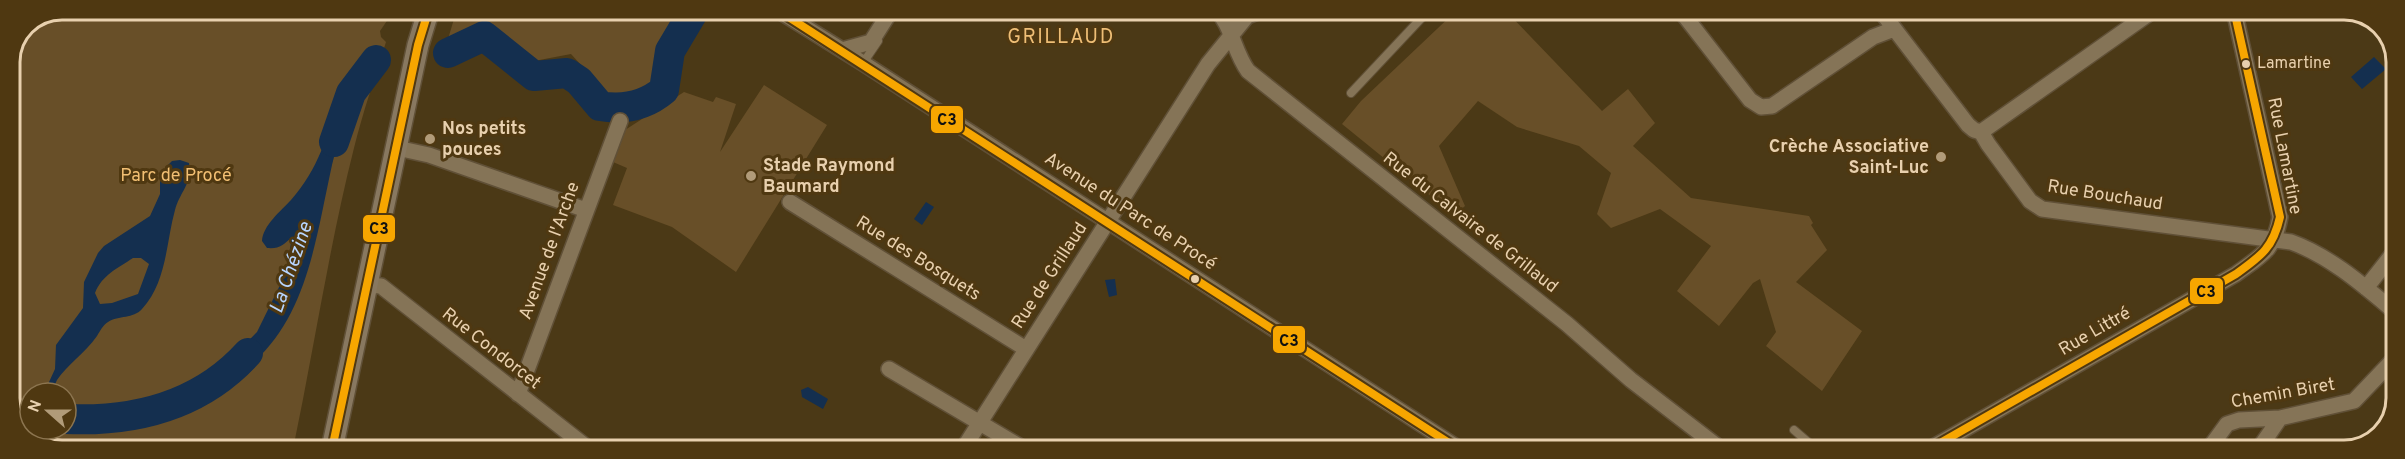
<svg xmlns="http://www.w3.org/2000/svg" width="2405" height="459" viewBox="0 0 2405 459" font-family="Overpass,sans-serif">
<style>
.green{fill:#684f28;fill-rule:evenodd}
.water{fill:#142f4f;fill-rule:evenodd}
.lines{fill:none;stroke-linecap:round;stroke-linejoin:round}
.river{stroke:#142f4f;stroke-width:30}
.lane-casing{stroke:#605037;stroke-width:10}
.street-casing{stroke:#605037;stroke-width:18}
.secondary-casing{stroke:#605037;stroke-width:24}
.lane{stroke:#857457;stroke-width:8}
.street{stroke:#857457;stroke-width:15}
.secondary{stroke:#887860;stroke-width:21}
.bus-1-casing{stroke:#4f3811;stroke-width:12}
.bus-1{stroke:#f7a600;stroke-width:8}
.bus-dot{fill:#e8d0ae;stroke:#4f3811;stroke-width:2}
.poi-dot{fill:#b19b79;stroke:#4f3811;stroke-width:2}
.labels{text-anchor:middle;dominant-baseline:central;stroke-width:6;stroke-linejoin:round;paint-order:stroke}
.bus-label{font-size:16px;fill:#e8d0ae;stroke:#4f3811;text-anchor:start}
.poi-label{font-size:18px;font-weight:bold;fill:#e8d0ae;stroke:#4f3811;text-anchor:start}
.street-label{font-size:18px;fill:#e8d0ae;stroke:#4f3811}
.park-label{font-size:18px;fill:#f2bf73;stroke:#4f3811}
.neighbourhood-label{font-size:20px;letter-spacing:1.5px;fill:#eebe76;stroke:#4f3811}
.water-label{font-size:20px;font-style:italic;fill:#b6d4fe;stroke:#4f3811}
.rim{fill:none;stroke:#e8d0ae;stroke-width:3}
.line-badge{stroke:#4f3811;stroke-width:2}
.pale-badge-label{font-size:16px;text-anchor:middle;font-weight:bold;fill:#111}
</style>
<rect width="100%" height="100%" fill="#4b3916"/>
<!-- green -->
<path class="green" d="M 62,9 L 395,9 L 380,31 L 381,37 L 386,42 C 375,77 363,112 354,148 C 329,247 314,349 293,449 L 52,449 L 22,432 L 9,404 L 9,61 L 25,24 ZM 30,393 L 66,393 L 66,429 L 30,429 Z
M 457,9 L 680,9 L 663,42 L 655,87 L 611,98 L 571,54 L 534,61 L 486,21 L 448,39 Z
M 1457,10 L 1505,10 L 1602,111 L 1628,89 L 1655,123 L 1633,146 L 1691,198 L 1809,216 L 1813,223 L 1811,225 L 1827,250 L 1796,282 L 1862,331 L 1822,391 L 1766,346 L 1776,332 L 1760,279 L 1753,283 L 1719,326 L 1677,291 L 1711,246 L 1660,209 L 1611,228 L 1597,214 L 1611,173 L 1579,146 L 1517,127 L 1478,101 L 1439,146 L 1465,206 L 1454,215 L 1342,124 L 1361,101 Z
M 764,85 L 827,125 L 736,272 L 672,227 L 613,205 L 627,168 L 613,162 L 625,130 L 684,92 L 713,102 L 716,97 L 736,104 L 720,152 Z"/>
<!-- water -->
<path class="water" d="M 2374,57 L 2386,69 L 2362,89 L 2351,77 Z
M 338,98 L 348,103 C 343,124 337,144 332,165 C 313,251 305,343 217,387 L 216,374 L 257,332 L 286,273 L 292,237 C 283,245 280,249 267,248 L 262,241 C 263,225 281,211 291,200 C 319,168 327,137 338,98 Z
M 180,160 L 189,163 C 192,185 180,191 175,210 C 166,242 167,282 142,309 C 133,319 119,315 108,322 C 103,325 100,331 97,336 C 85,353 67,365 57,380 C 55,384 53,389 52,393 L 44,393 L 55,369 L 56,345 L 83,308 L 84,282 L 98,253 L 104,246 L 150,216 L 160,194 L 160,181 L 166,167 L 172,161 ZM 133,258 L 141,258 L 149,264 L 138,294 L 112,303 L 100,304 L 95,293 C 102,275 118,268 133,258 Z
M 926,202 L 934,207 L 922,225 L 914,219 Z
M 1115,279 L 1117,295 L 1109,297 L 1105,280 Z
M 808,387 L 828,399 L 823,409 L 802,397 L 801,390 Z
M 34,429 L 52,429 L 47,442 L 38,436 Z"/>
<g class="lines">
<!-- river -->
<path class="river" d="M 448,53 L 484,36 L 534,76 L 567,73 L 579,81 L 600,106 C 623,110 645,106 664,90 L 670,51 L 695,9
M 334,142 L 351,93 L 376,60
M 66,419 C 135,422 200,406 248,353"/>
<defs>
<path id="lane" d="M 863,63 L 878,41
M 1351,93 L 1429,10
M 1794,430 L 1808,442"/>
<path id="street" d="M 776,9 L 863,63 L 1461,450
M 1216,9 C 1232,26 1234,52 1248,71 L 1567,324 L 1631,380 L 1722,450
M 1680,10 L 1750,100 L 1761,107 L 1772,106 L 1873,37 L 1894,29
M 1880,10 L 1968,125 L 1974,130 L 1981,132 L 1988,144 L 2030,201 L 2042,209 L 2291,242 C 2330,256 2364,286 2395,312
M 842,50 L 871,42 L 892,9
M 1981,132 L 2154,10
M 397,148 L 429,155 L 586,210
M 790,202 L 1026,349
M 367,285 L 381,286 L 589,449
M 2366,288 L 2395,251
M 889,369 L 1024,449
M 518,394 L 620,121
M 963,449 L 1208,64 L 1247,16 L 1266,9
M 1928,450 L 2236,274 C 2262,255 2274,251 2280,217 L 2234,10
M 2208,450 L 2227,424 L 2239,420 L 2280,418 L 2354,401 L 2395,358
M 2258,450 L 2280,418"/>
<path id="secondary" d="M 332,449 L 418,45 L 429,9"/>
</defs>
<!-- lane casing -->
<use href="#lane" class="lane-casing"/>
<!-- street casing -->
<use href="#street" class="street-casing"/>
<!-- secondary casing -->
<use href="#secondary" class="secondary-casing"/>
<!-- lane -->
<use href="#lane" class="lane"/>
<!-- street -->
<use href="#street" class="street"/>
<!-- secondary -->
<use href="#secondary" class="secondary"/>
<defs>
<path id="bus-1" d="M 776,9 L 1460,450
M 332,449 L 418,45 L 429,9
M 1928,450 L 2236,274 C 2261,256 2273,248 2280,217 L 2234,10"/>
</defs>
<!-- bus-1 casing -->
<use href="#bus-1" class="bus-1-casing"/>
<!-- bus-1 -->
<use href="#bus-1" class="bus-1"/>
</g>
<!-- markers -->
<g class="bus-dot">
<circle cx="2246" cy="64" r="5"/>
<circle cx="1195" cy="279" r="5"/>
</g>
<g class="poi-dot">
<circle cx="430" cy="139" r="6"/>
<circle cx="1941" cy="157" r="6"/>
<circle cx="751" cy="176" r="6"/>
</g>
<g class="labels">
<!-- bus labels -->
<g class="bus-label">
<text x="2257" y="64">Lamartine</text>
</g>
<!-- poi labels -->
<g class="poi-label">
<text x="442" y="129">Nos petits<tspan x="442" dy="21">pouces</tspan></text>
<text x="1929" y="147" text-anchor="end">Crèche Associative<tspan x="1929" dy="21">Saint-Luc</tspan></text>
<text x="763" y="166">Stade Raymond<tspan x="763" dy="21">Baumard</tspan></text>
</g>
<!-- street labels -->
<g class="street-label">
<text transform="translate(2284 156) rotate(79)">Rue Lamartine</text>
<text transform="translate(2105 196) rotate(9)">Rue Bouchaud</text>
<text transform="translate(1130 212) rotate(33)">Avenue du Parc de Procé</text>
<text transform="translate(1470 223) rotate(38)">Rue du Calvaire de Grillaud</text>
<text transform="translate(550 251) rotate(-70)">Avenue de l'Arche</text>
<text transform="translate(918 259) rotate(32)">Rue des Bosquets</text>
<text transform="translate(1050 276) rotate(-57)">Rue de Grillaud</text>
<text transform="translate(2095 332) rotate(-30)">Rue Littré</text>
<text transform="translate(491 349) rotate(38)">Rue Condorcet</text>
<text transform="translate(2283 394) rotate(-10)">Chemin Biret</text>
</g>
<!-- park labels -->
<g class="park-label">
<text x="176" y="176">Parc de Procé</text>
</g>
<!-- neighbourhood labels -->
<g class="neighbourhood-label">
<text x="1061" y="38">GRILLAUD</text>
</g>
<!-- water labels -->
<g class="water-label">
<text transform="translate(292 268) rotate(-71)">La Chézine</text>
</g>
</g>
<!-- crop -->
<path d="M0 0H2405V459H0ZM62 20H2344A42 42 0 0 1 2386 62V398A42 42 0 0 1 2344 440H62A42 42 0 0 1 20 398V62A42 42 0 0 1 62 20Z" fill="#4f3811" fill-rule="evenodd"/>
<path class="rim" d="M62 20H2344A42 42 0 0 1 2386 62V398A42 42 0 0 1 2344 440H62A42 42 0 0 1 20 398V62A42 42 0 0 1 62 20Z"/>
<g class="line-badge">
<rect x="930" y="105" width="34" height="29" rx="6" fill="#f7a600"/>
<rect x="362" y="214" width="34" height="29" rx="6" fill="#f7a600"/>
<rect x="2189" y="277" width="35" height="28" rx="6" fill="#f7a600"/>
<rect x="1272" y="325" width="34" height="29" rx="6" fill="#f7a600"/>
</g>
<g class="pale-badge-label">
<text x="947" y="125">C3</text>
<text x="379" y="234">C3</text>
<text x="2206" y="297">C3</text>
<text x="1289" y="346">C3</text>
</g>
<!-- north arrow -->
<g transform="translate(48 411) rotate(291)"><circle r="28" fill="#4f3811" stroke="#8c7550" stroke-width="1.5"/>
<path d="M0-4.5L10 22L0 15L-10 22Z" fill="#b19b79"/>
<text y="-9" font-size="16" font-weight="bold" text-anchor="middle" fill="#e8d0ae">N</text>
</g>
</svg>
